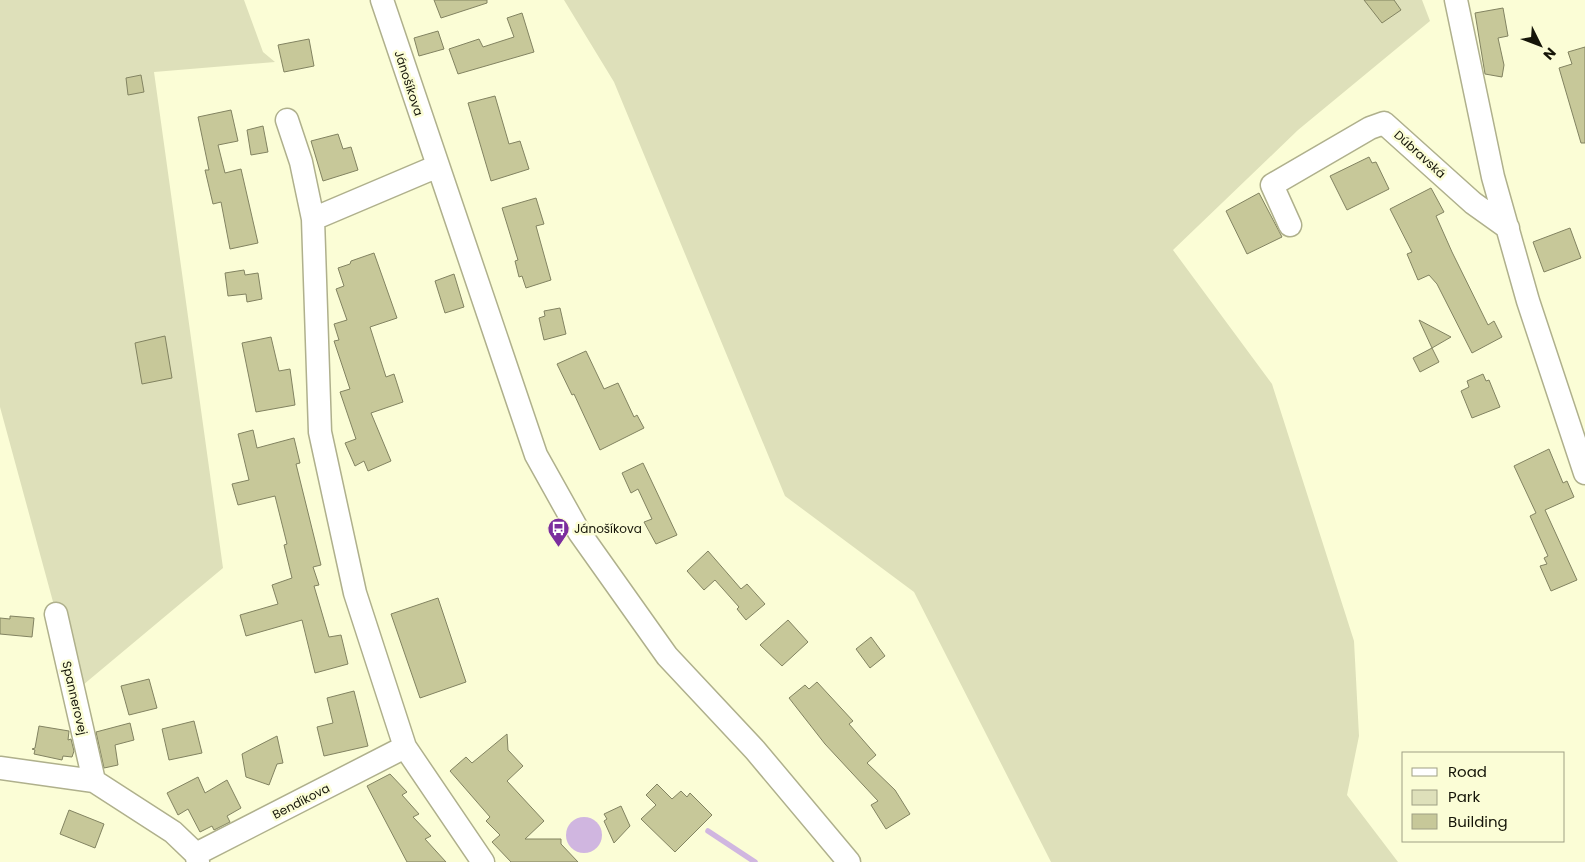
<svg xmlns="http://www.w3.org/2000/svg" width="1585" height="862" viewBox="0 0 1585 862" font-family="Poppins,sans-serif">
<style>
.green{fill:#dee0ba}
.water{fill:#d0b6e0}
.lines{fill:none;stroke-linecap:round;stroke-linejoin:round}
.stream{stroke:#d0b6e0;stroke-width:5.5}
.building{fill:#c7c899;stroke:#828361}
.street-casing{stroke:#afb08c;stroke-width:25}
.street{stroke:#fff;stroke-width:22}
.labels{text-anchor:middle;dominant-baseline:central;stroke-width:5;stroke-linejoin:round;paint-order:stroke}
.street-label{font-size:12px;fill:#151508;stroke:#fbfdd6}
.poi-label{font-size:12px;fill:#151508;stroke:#fbfdd6;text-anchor:start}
</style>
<rect width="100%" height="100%" fill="#fbfdd6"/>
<!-- green -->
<path class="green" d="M 0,0 L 244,0 L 263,52 L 275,62 L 154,72 L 223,568 L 77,690 L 0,407 Z
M 564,0 L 1422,0 L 1430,21 L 1298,130 L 1173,250 L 1272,384 L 1354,641 L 1359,736 L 1347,795 L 1398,862 L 1051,862 L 914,592 L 785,496 L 614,82 Z"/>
<!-- water -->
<path class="water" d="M566 835a18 18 0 1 1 36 0a18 18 0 1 1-36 0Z"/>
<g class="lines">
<!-- stream -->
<path class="stream" d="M 708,831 L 755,862"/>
</g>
<!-- building -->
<path class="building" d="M 434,0 L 487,0 L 487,3 L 441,18 Z
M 1364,0 L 1394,0 L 1401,10 L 1382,23 Z
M 1503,8 L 1508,36 L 1498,38 L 1504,65 L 1502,77 L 1485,74 L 1475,13 Z
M 522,13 L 534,52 L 458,74 L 449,49 L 479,39 L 483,47 L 514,37 L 507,18 Z
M 438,31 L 444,49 L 419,56 L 414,38 Z
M 309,39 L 314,66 L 284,72 L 278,45 Z
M 1585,47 L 1585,143 L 1581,143 L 1559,68 L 1572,64 L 1568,52 Z
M 141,75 L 144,92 L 128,95 L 126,78 Z
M 495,96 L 509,144 L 520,141 L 529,169 L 491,181 L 468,103 Z
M 231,110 L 238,141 L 218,145 L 225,173 L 241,169 L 258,243 L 230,249 L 221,202 L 213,204 L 205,170 L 209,170 L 198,117 Z
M 263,126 L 268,152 L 251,155 L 247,130 Z
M 338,134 L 343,149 L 351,147 L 358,170 L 323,181 L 311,141 Z
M 1369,157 L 1372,163 L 1376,162 L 1389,189 L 1347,210 L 1330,176 Z
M 1431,188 L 1444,212 L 1436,216 L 1452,252 L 1488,325 L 1494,321 L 1502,337 L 1472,353 L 1437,284 L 1429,275 L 1418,280 L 1407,254 L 1412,252 L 1390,209 Z
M 1259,193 L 1282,237 L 1247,254 L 1226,211 Z
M 536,198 L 544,224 L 536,226 L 551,280 L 526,288 L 522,276 L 519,277 L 515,261 L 518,260 L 502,208 Z
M 1570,228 L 1581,258 L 1544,272 L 1533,242 Z
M 374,253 L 397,318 L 370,327 L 386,377 L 394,374 L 403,402 L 371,413 L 391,461 L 368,471 L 364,461 L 355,466 L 345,443 L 356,439 L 340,392 L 350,389 L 334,341 L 339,340 L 334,324 L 347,320 L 336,289 L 344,286 L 338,268 L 350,264 L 351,261 Z
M 244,270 L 245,275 L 258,273 L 262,299 L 247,302 L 246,294 L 228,296 L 225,273 Z
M 454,274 L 464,307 L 445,313 L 435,281 Z
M 560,308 L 566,334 L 544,340 L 539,318 L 545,316 L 544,311 Z
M 1419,320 L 1451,337 L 1432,348 Z
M 165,336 L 172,378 L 142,384 L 135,343 Z
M 271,337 L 279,371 L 290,369 L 295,405 L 256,412 L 242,343 Z
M 1432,348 L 1439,362 L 1420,372 L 1413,358 Z
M 586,351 L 604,389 L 618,383 L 634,417 L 637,415 L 644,428 L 600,450 L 574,394 L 572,395 L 557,364 Z
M 1483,374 L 1486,381 L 1489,380 L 1500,407 L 1472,418 L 1461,391 L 1469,387 L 1467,381 Z
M 253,430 L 257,448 L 294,438 L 300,463 L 296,464 L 321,565 L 313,567 L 319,585 L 314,586 L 329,637 L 341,635 L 348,664 L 315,673 L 302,620 L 246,636 L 240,615 L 278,604 L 272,585 L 292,578 L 284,545 L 287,544 L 275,496 L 238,505 L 232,484 L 249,480 L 238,434 Z
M 1549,449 L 1563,483 L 1567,481 L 1574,497 L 1545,510 L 1577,580 L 1551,591 L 1540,566 L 1547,564 L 1544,558 L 1548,556 L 1530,516 L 1536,513 L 1514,466 Z
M 643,463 L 677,535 L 656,544 L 644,522 L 652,519 L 638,489 L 631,493 L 622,473 Z
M 708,551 L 741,589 L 747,584 L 765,604 L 746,620 L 737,609 L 739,607 L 715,580 L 704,590 L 687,571 Z
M 438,598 L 466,682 L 420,698 L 391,614 Z
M 10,616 L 34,618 L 32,637 L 0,634 L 0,618 L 10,619 Z
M 788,620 L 808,642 L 782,666 L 760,645 Z
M 871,637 L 885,656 L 870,668 L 856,649 Z
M 149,679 L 157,708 L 129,715 L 121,686 Z
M 817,682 L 853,721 L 849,724 L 876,755 L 867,763 L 895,790 L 910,814 L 886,829 L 871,805 L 878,801 L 825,744 L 789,698 L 805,685 L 809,689 Z
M 354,691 L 368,746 L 324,756 L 317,727 L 333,723 L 327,698 Z
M 194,721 L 202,753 L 169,760 L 162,729 Z
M 130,723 L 134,740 L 115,745 L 118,765 L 104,768 L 96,732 Z
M 39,726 L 69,731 L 68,740 L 71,739 L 74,751 L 72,757 L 63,756 L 62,760 L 34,754 L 35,750 L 32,749 L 35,748 Z
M 507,734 L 508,750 L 523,766 L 507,781 L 544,821 L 525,839 L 561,839 L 561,844 L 578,862 L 511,862 L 492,842 L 500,835 L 486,821 L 490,817 L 450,771 L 466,757 L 472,763 Z
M 277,736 L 283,763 L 277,764 L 269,785 L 246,777 L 242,754 Z
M 390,774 L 407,792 L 402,795 L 419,814 L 413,817 L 431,836 L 425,839 L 446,862 L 407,862 L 367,786 Z
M 198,777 L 205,793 L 227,780 L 241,808 L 227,816 L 230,822 L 214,830 L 212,826 L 200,832 L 188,809 L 178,815 L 167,793 Z
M 657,784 L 672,799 L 681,791 L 687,797 L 690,793 L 712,815 L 675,852 L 641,819 L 656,805 L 646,795 Z
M 621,806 L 630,826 L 614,843 L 604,821 L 607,819 L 604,814 Z
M 69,810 L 104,824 L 95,848 L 60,834 Z"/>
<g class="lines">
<defs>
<path id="street" d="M 382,0 L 536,455 L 579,532 L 667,656 L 755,750 L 849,862
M 1456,0 L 1493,177 L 1528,301 L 1585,473
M 287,120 L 301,162 L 313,219
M 438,166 L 313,219 L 320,432 L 355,593 L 405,747 L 483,862
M 1290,225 L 1272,185 L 1370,128 L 1384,123 L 1473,203 L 1508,228
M 56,614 L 94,781
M 0,768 L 94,781 L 173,832 L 196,854 L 198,862
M 196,854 L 405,747"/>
</defs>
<!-- street casing -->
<use href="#street" class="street-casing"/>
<!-- street -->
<use href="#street" class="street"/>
</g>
<!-- icons -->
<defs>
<symbol id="bus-pin" viewBox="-11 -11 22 30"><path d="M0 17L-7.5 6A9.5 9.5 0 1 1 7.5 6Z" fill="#7b2d9e" stroke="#fbfdd6"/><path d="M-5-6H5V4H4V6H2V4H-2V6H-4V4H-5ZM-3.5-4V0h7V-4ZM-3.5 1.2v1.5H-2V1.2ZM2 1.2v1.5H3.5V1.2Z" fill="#fff"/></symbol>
</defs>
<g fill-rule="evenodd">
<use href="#bus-pin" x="546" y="516" width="25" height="34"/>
</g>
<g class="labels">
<!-- street labels -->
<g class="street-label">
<text transform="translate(409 83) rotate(72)">Jánošíkova</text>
<text transform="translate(1420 154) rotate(42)">Dúbravská</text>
<text transform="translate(75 698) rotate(77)">Spannerovej</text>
<text transform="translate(301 801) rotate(-27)">Bendíkova</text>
</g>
<!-- poi labels -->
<g class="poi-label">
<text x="574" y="528">Jánošíkova</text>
</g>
</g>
<!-- legend -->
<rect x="1402" y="752" width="162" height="90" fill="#fbfdd6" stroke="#9fa084"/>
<rect x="1412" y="768" width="25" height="8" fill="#ffffff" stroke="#9fa084"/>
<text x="1448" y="777" font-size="15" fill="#151508">Road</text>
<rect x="1412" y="790" width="25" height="15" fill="#dee0ba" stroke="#9fa084"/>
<text x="1448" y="802" font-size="15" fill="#151508">Park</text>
<rect x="1412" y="814" width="25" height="15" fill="#c7c899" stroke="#9fa084"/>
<text x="1448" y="827" font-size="15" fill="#151508">Building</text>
<!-- north arrow -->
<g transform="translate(1540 45) rotate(132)" stroke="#fbfdd6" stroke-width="4" paint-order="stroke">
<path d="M0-4L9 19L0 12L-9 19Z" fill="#151508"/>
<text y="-8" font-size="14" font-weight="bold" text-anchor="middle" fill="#151508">N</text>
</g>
</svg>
